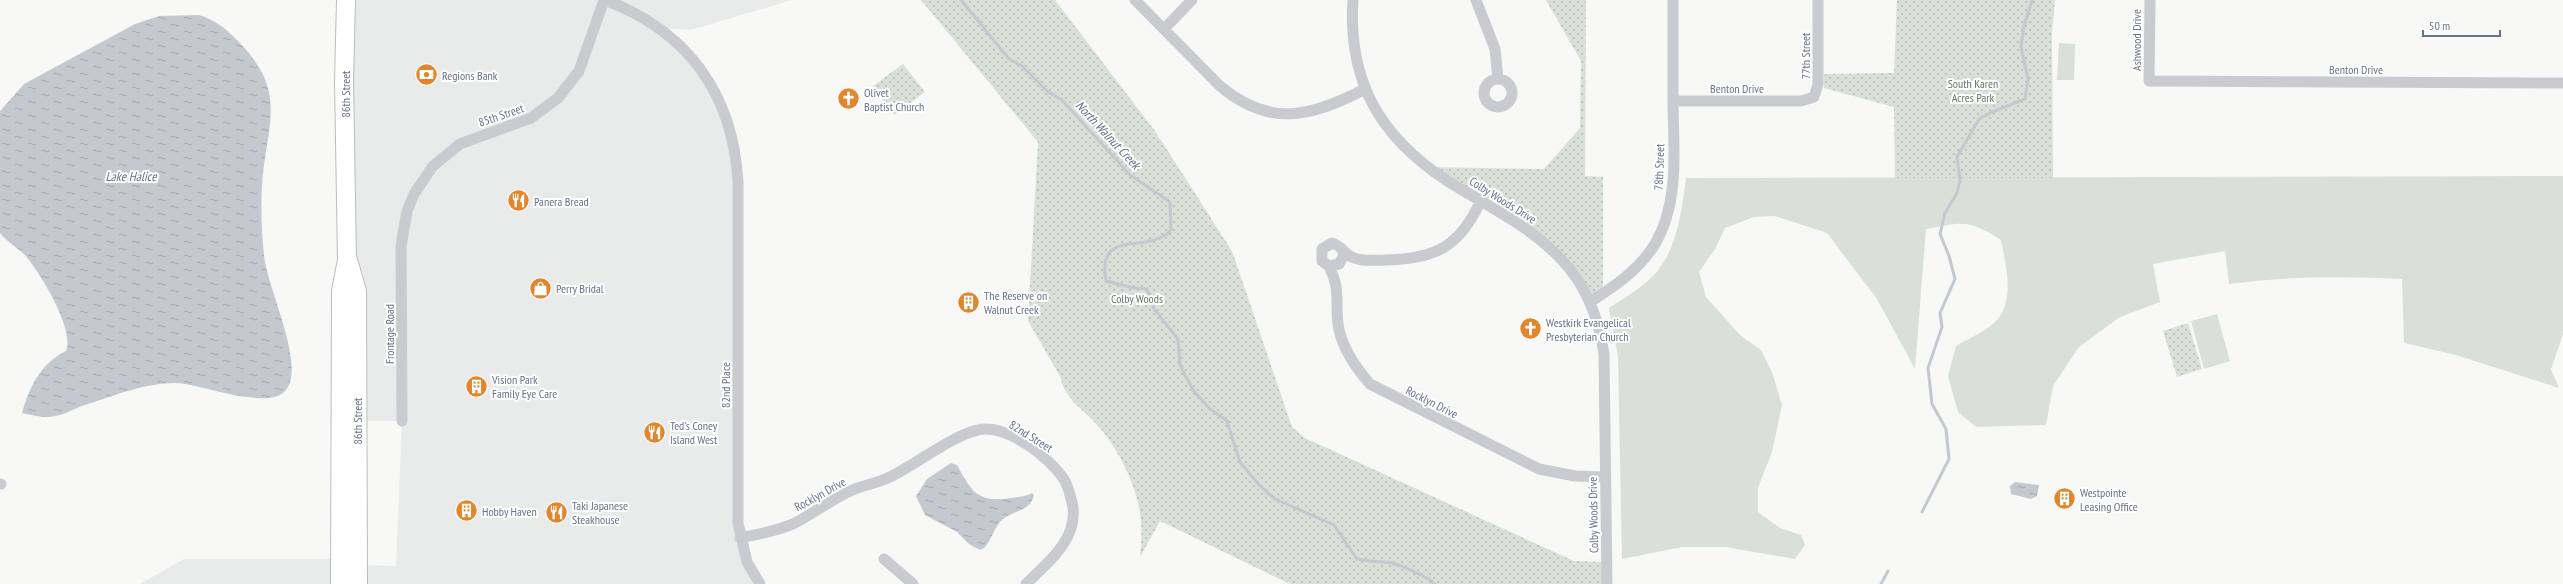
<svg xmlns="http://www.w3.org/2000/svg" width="2563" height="584" viewBox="0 0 2563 584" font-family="'PT Sans Narrow',sans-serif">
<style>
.built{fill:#e9eaea}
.green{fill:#d9e0d7}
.park{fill:url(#park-dots)}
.water{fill:url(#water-ripples)}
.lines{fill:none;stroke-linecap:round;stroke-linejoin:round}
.stream{stroke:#c4c9d0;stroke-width:3}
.primary-casing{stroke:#babcc2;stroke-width:20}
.minor{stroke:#cacbd0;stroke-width:11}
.primary{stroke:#fff;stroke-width:18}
.labels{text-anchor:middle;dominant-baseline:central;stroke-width:4;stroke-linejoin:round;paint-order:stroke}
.street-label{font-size:12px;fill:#687187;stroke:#fff}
.poi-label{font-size:12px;fill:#687187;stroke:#fff;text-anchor:start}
.park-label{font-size:12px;fill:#637964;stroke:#fff}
.water-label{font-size:13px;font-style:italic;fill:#647383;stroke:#fff}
</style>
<defs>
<pattern id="park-dots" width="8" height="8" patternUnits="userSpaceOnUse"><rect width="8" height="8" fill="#d9e0d7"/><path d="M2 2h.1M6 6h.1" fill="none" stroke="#b4bab4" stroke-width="1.8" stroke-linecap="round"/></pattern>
<pattern id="water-ripples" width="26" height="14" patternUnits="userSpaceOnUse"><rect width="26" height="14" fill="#c4c9d0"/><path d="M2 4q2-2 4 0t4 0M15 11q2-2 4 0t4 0" fill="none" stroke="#a3a8ae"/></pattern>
</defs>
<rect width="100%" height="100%" fill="#f8f9f6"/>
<!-- built -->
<path class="built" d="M 347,0 L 792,0 L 691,30 L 660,28 L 692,58 L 733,136 L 739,529 L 760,584 L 358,584 L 358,565 L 396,566 L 402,421 L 357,421 L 347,260 Z
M 184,559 L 332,559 L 332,584 L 140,584 Z"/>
<!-- green -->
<path class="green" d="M 2059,43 L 2075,44 L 2074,80 L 2057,80 Z
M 2563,176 L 2563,334 L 2551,369 L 2559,388 L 2456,355 L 2404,343 L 2402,279 C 2344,276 2287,276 2229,284 L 2225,251 L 2153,264 L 2160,302 L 2120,317 L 2079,347 L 2053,386 L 2046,425 L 1976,427 L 1958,412 L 1948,376 L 1956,346 C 1968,339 1984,332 1994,323 C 2016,303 2006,267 2001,240 C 1968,219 1963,222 1926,229 L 1915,369 L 1877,299 L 1827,233 L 1775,216 L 1754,217 L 1725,228 L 1715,249 L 1699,272 L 1706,297 L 1740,335 L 1761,350 L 1772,372 L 1782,405 L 1772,452 L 1758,488 L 1758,512 L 1780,528 L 1801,535 L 1805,545 L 1795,559 L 1726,547 L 1682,547 L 1622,559 L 1618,357 L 1609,308 C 1628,296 1652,282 1663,263 C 1679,238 1682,207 1686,178 Z
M 2217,314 L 2230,361 L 2204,369 L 2191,321 Z"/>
<!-- park -->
<path class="park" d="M 921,0 L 1055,0 L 1155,131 L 1232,251 L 1292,427 L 1305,438 L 1574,561 L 1606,562 L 1606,584 L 1290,584 L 1160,521 L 1140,557 C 1141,546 1142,535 1141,523 C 1140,492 1120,451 1099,427 C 1087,412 1063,398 1061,378 L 1028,321 L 1038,142 Z
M 1546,0 L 1586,0 L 1585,176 L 1603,177 L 1603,293 L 1590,302 L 1561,258 L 1428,167 L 1544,169 L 1580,128 L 1581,61 Z
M 1897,0 L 2055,0 L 2052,33 L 2053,178 L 1895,178 L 1894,107 L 1824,88 L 1824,74 L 1894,73 Z
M 903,64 L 925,92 L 894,115 L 873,86 Z
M 2188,323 L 2202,369 L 2177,377 L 2163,331 Z"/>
<!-- water -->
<path class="water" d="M 199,15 C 216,20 226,29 238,41 C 281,85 272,111 264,165 C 260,194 261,225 264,255 C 267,288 306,365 286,390 C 269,412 199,383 175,383 C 145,383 113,396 85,405 C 73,409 63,416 49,417 C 40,417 31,415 22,413 C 30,386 40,364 66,351 C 75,329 40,273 25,255 C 17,247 7,242 0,233 L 0,111 L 24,84 L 135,24 L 159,16 Z
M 951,463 L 957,465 C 972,492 977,503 1011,498 C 1017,497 1026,497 1032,493 L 1034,495 C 1031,511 1012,511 1003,519 C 993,528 992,540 984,548 L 980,550 L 969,544 L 957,532 L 925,515 L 916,496 L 927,479 Z
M 2015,482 L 2039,485 L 2037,496 L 2031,499 L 2011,494 L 2010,486 Z"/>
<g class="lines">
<!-- stream -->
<path class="stream" d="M 961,0 L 1009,59 L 1022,66 L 1048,92 L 1062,100 L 1130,175 L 1170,202 L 1171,230 C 1148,256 1096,226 1106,281 L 1134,288 L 1147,289 L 1154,309 L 1178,339 L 1180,365 L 1193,390 L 1209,408 L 1227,421 L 1240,462 L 1259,485 L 1275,499 L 1334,525 L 1357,559 C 1367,561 1375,562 1384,562 C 1397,562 1425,576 1435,584
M 1922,512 L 1949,459 L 1946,429 L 1932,404 L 1928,368 L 1942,327 L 1940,313 L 1955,279 L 1949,256 L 1940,234 L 1945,213 L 1957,193 L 1960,180 L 1957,157 L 1979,119 L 1992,112 L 2025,99 L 2028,79 L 2021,47 L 2024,26 L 2032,0
M 1881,584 L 1888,571"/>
<defs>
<path id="primary" d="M 348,260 L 357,291 L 358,584
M 340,584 L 341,291 L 347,260 L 344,80 L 346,0"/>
</defs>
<!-- primary casing -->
<use href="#primary" class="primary-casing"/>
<!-- minor -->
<path class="minor" d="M 605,0 C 688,31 733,94 738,182 L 738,523 L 747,562 L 760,584
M 1135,0 L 1220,86 C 1270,128 1311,117 1365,89
M 1353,0 C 1347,89 1387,146 1462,190 C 1497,211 1533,229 1561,259 C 1586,285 1599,319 1604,354 L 1607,584
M 1476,0 L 1495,49 L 1498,79
M 2150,0 L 2149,81 L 2563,83
M 1164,29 L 1192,0
M1484 93a14 14 0 1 1 28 0a14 14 0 1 1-28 0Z
M 1673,101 L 1801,101 L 1814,97 L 1818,84 L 1818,0
M 1342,249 L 1344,255 L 1339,264 L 1329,266 L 1322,261 L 1322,249 L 1332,243 C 1341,245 1344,254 1352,257 C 1361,262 1376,260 1386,260 C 1435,259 1460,247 1481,200
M 1329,266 C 1341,291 1335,299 1338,324 C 1341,346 1356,368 1370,384 L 1539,469 L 1575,476 L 1605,477
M 1590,302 C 1615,286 1639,270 1655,244 C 1679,203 1674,152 1673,107 C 1673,71 1673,36 1673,0
M 402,421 L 401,246 L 407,211 L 414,194 L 433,166 L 460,144 L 531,118 L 558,98 L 579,71 L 604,0
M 0,484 L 1,484
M 740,538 C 759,534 778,531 795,523 C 814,513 831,500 850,491 C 863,485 878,483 890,477 C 915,465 953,435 978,430 C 1006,423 1051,458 1065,481 C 1069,489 1071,498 1073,507 C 1077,541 1047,563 1026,584
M 884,559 L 913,584"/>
<!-- primary -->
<use href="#primary" class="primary"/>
</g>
<!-- icons -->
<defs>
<symbol id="bank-disc" viewBox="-11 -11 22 22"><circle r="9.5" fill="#e2862d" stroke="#fff"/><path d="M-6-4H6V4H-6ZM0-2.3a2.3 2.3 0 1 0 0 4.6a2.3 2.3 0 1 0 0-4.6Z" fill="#fff"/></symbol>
<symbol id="church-disc" viewBox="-11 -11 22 22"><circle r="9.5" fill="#e2862d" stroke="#fff"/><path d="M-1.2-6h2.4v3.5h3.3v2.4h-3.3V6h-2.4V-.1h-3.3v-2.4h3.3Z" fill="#fff"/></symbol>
<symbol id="restaurant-disc" viewBox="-11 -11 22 22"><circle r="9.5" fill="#e2862d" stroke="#fff"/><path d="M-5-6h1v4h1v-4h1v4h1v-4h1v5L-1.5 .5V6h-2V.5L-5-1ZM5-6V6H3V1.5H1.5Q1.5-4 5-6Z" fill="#fff"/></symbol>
<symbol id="shop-disc" viewBox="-11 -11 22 22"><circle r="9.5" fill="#e2862d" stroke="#fff"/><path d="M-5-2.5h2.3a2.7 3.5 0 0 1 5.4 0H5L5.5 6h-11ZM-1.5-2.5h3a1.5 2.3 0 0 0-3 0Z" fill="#fff"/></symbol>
<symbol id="building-disc" viewBox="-11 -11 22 22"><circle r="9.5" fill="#e2862d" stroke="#fff"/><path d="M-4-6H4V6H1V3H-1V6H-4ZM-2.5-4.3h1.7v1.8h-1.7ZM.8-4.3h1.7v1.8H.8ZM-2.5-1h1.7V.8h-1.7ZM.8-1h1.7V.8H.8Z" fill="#fff"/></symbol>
</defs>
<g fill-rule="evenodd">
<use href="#bank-disc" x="414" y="62" width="25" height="25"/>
<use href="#church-disc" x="836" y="86" width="25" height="25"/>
<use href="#restaurant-disc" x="506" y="188" width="25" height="25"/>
<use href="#shop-disc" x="528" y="276" width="25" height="25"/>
<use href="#building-disc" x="956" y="290" width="25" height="25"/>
<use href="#church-disc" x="1518" y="316" width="25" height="25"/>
<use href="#building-disc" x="464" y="374" width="25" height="25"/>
<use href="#restaurant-disc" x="642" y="420" width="25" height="25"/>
<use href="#building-disc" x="2052" y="486" width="25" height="25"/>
<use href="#building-disc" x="454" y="498" width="25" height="25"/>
<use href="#restaurant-disc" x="544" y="500" width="25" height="25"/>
</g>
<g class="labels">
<!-- street labels -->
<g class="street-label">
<text transform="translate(2136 40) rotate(-90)">Ashwood Drive</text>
<text transform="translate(1805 56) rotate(-90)">77th Street</text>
<text x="2356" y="69">Benton Drive</text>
<text x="1737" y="88">Benton Drive</text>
<text transform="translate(345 94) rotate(-90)">86th Street</text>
<text transform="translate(501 115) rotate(-19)">85th Street</text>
<text transform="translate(1659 167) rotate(-88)">78th Street</text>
<text transform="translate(1503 200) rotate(32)">Colby Woods Drive</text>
<text transform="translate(389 334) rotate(-90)">Frontage Road</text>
<text transform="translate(725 385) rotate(-90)">82nd Place</text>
<text transform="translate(1432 402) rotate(27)">Rocklyn Drive</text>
<text transform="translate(357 421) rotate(-90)">86th Street</text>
<text transform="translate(1031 436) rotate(32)">82nd Street</text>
<text transform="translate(820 494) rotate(-29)">Rocklyn Drive</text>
<text transform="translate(1593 515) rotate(-91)">Colby Woods Drive</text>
</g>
<!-- poi labels -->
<g class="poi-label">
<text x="442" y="75">Regions Bank</text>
<text x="864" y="92">Olivet<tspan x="864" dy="14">Baptist Church</tspan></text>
<text x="534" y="201">Panera Bread</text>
<text x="556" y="288">Perry Bridal</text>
<text x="984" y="295">The Reserve on<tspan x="984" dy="14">Walnut Creek</tspan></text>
<text x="1546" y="322">Westkirk Evangelical<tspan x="1546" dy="14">Presbyterian Church</tspan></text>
<text x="492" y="379">Vision Park<tspan x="492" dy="14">Family Eye Care</tspan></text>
<text x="670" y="425">Ted's Coney<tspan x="670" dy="14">Island West</tspan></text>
<text x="2080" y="492">Westpointe<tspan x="2080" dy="14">Leasing Office</tspan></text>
<text x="572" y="505">Taki Japanese<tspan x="572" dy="14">Steakhouse</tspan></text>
<text x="482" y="511">Hobby Haven</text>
</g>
<!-- park labels -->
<g class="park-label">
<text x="1973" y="83">South Karen<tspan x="1973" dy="14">Acres Park</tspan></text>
<text x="1137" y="298">Colby Woods</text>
</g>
<!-- water labels -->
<g class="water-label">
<text transform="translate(1108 135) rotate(47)">North Walnut Creek</text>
<text x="131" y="176">Lake Halice</text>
</g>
</g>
<!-- scale -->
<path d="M2423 30v6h77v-6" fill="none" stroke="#687187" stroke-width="2"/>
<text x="2429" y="30" font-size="12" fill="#687187" stroke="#ffffff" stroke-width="3" paint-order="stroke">50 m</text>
</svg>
